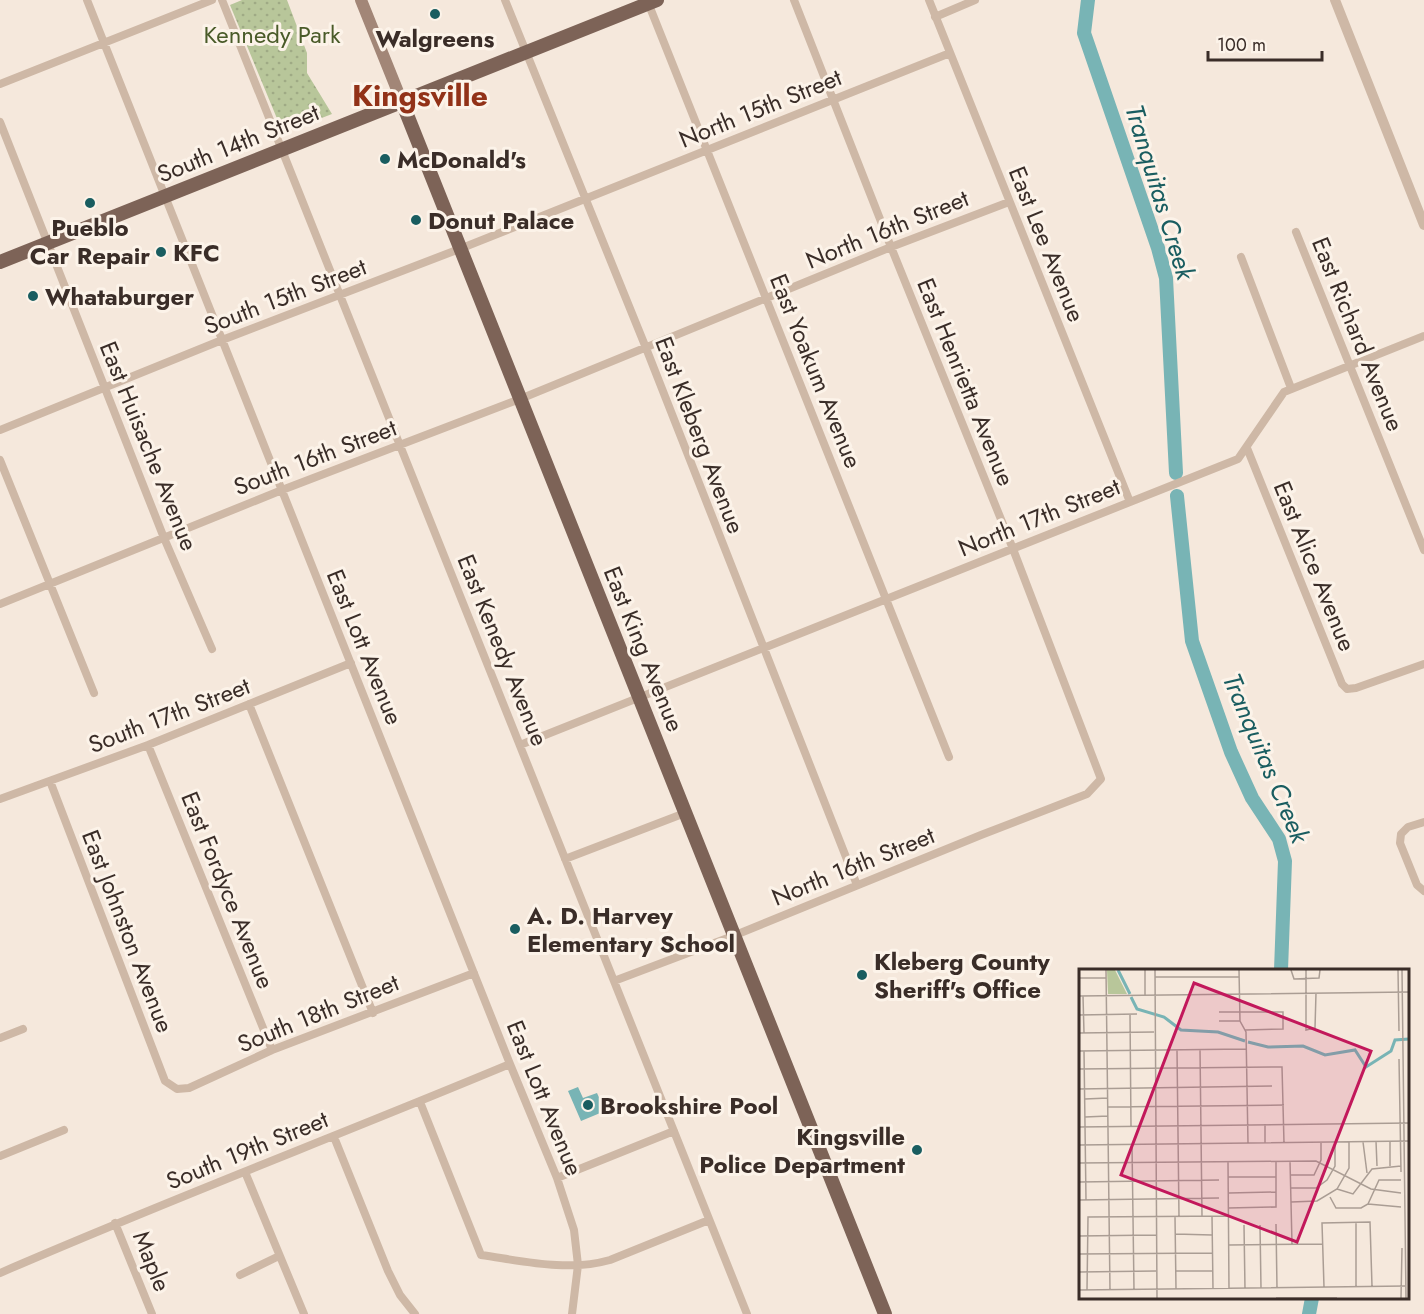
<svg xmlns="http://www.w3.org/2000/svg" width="1424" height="1314" viewBox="0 0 1424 1314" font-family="Jost,sans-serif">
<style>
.park{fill:url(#park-dots)}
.water{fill:#78b4b5}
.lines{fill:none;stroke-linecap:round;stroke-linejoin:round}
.river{stroke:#78b4b5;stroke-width:14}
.minor{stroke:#ceb8a6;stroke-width:8}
.tertiary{stroke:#ceb8a6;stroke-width:10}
.secondary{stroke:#a28677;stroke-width:12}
.primary{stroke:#7d6357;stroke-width:14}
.poi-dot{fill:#195d60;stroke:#fcf3e9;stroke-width:2}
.labels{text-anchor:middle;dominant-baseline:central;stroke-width:6;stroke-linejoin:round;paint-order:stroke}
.park-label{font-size:24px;fill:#4a5b29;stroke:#fcf3e9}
.poi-label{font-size:24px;font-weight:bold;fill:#3a2d28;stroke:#fcf3e9;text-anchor:start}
.street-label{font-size:24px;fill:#3a2d28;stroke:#fcf3e9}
.water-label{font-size:26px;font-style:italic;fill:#195d60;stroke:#fcf3e9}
.district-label{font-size:30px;font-weight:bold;fill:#923218;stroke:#fcf3e9}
.inset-river{fill:none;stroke:#78b4b5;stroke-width:3}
.inset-road{fill:none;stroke:#aa9d94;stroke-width:1.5}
.view{fill:#c2185b;fill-opacity:0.15;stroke:#c2185b;stroke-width:3}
.inset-edge{fill:none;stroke:#3a2d28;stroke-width:3}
</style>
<defs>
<pattern id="park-dots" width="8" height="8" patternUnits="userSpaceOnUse" patternTransform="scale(1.5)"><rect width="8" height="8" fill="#b8c69a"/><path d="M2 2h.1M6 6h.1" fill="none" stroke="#9faa85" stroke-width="1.8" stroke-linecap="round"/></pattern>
</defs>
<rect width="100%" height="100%" fill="#f5e8dc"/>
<!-- park -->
<path class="park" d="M 242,0 L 287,0 L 307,53 L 307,73 L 332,114 L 283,133 L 230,5 Z"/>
<!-- water -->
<path class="water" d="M 578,1087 L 583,1098 L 597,1093 L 605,1111 L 581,1121 L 568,1091 Z"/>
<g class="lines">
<!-- river -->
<path class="river" d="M 1088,0 L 1084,33 L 1158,248 L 1166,278 L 1176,473
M 1177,496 L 1192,641 L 1231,752 L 1252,798 L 1279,839 L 1285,861 L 1281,970
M 1309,1314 L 1312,1298"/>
<!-- minor -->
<path class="minor" d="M 87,0 L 510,1064 L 557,1178 L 574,1230 L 578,1265 L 572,1314
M 222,0 L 747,1314
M 505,0 L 646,348 L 857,885
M 647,0 L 949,757
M 929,0 L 1130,502
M 935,17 L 975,0
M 0,84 L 212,0
M 0,122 L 164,538 L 212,649
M 1296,232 L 1424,550
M 1241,257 L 1291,388
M 0,430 L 222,340 L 462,248 L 950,53
M 1247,448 L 1342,684 L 1347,689 L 1356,688 L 1424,664
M 0,460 L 94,693
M 0,604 L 282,490 L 520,399 L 891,247 L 1009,202
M 249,704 L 373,1013
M 148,745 L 272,1050
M 520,745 L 1238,459 L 1284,392 L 1424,336
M 50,781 L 165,1081 L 177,1089 L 189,1088 L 272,1050 L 474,973
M 0,799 L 148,745 L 351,663
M 1424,822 L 1408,827 L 1401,834 L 1400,843 L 1417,885 L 1424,891
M 565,859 L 685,813
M 614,981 L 733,936 L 981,835 L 1087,794 L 1101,779 L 1013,549 L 891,247 L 794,0
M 0,1038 L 23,1029
M 420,1102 L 481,1255 C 523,1261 568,1272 610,1260 L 709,1220
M 334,1137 L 388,1271 L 400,1295 L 415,1314
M 0,1156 L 64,1130
M 245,1172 L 304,1314
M 557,1178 L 674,1131
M 115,1223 L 152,1314
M 0,1273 C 168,1200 340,1135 510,1064
M 240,1275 L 279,1256"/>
<!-- tertiary -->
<path class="tertiary" d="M 1335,0 L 1424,225"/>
<!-- secondary -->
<path class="secondary" d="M 361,0 L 402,102"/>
<!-- primary -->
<path class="primary" d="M 402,102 L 885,1314
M 0,262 L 657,0"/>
</g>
<!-- markers -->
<g class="poi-dot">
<circle cx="435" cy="14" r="6"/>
<circle cx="385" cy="159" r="6"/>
<circle cx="90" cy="203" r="6"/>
<circle cx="416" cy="220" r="6"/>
<circle cx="161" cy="252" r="6"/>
<circle cx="33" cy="296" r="6"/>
<circle cx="515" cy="929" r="6"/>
<circle cx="862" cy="975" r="6"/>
<circle cx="588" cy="1105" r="6"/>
<circle cx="917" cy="1150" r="6"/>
</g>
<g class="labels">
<!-- park labels -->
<g class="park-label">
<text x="272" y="34">Kennedy Park</text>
</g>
<!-- poi labels -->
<g class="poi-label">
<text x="435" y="38" text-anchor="middle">Walgreens</text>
<text x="397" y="159">McDonald's</text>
<text x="428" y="220">Donut Palace</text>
<text x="90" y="227" text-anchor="middle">Pueblo<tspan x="90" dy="28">Car Repair</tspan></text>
<text x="173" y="252">KFC</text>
<text x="45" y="296">Whataburger</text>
<text x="527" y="915">A. D. Harvey<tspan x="527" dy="28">Elementary School</tspan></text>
<text x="874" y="961">Kleberg County<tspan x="874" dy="28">Sheriff's Office</tspan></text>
<text x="600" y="1105">Brookshire Pool</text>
<text x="905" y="1136" text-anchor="end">Kingsville<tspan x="905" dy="28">Police Department</tspan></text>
</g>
<!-- street labels -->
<g class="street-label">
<text transform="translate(760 108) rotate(-22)">North 15th Street</text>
<text transform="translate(238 143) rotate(-22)">South 14th Street</text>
<text transform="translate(887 229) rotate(-22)">North 16th Street</text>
<text transform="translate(1047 244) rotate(68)">East Lee Avenue</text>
<text transform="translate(285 296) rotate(-21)">South 15th Street</text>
<text transform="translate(1358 334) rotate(68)">East Richard Avenue</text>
<text transform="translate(816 371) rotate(68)">East Yoakum Avenue</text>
<text transform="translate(966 382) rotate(68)">East Henrietta Avenue</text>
<text transform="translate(700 435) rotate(69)">East Kleberg Avenue</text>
<text transform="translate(149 446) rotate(68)">East Huisache Avenue</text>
<text transform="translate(315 457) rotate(-21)">South 16th Street</text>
<text transform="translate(1039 517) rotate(-22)">North 17th Street</text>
<text transform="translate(1315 566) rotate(68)">East Alice Avenue</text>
<text transform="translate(365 647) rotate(68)">East Lott Avenue</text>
<text transform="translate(644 649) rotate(68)">East King Avenue</text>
<text transform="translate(503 650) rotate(68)">East Kenedy Avenue</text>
<text transform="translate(169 715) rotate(-21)">South 17th Street</text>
<text transform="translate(853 866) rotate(-22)">North 16th Street</text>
<text transform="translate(228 890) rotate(68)">East Fordyce Avenue</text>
<text transform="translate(128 931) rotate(69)">East Johnston Avenue</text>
<text transform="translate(318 1013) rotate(-22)">South 18th Street</text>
<text transform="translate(545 1098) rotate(68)">East Lott Avenue</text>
<text transform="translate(247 1150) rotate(-22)">South 19th Street</text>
<text transform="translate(152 1261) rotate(68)">Maple</text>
</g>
<!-- water labels -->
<g class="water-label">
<text transform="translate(1160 192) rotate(73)">Tranquitas Creek</text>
<text transform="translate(1266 758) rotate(67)">Tranquitas Creek</text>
</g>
<!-- district labels -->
<g class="district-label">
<text x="420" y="95">Kingsville</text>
</g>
</g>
<!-- overview -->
<g transform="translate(1079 969)">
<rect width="330" height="330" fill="#f5e8dc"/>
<path d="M 28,1 L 36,1 L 48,25 L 29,25 Z" fill="#b8c69a"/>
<path class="inset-river" d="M 39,1 L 51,25M 52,28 L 58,40 L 85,48 L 102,61 L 139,63 L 166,72M 169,73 L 189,78 L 224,77 L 246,86 L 276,81 L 287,98 L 312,82 L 316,71 L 330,70"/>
<path class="inset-road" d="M 27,1 L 31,321M 66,1 L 66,27M 76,1 L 78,329M 160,1 L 161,52 L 167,63 L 169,174M 212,1 L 215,10 L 240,9 L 241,1M 227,1 L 227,61 L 236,59 L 237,24M 319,1 L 320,62M 323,1 L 327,329M 76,8 L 160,8M 0,9 L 27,9M 0,27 L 330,23M 4,27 L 5,64M 140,43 L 204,43 L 204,60 L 166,61M 51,45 L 52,157M 0,46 L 58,45M 140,52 L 161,52M 0,64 L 75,63M 121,80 L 123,247M 98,81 L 100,248M 0,82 L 167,80M 5,82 L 7,231M 320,90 L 322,203M 0,100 L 203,98 L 205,174M 0,120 L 193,117M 6,130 L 29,129M 29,138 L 205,136M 6,148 L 29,147M 186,155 L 186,174M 0,158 L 330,154M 297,172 L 298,197M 311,172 L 311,197M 284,173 L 288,204M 0,176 L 330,172M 53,176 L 55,321M 211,192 L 213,275M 149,193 L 150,320M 0,194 L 237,192 L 292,220 L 322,224M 212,206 L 235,206 L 242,191 L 242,173M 149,208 L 197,208M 0,213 L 140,211M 212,219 L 237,219 L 248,211 L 256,197 L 256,173M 258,220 L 274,225 L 293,200 L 322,197M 150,224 L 197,223M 251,228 L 257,239 L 282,239 L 289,235 L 300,211 L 322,211M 0,231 L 140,229M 212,233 L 238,232 L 258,220 L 270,199 L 270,173M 289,235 L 322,238M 149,239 L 197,238 L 197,192M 133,247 L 134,320M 96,248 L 97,320M 277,254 L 277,318M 197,255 L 198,319M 165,256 L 166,320M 181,256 L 182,319M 96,265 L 133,266M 0,267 L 77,266M 150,276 L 244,275M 0,285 L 133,284M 97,302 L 134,302M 0,303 L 77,302M 245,318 L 243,254 L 291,253 L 293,317M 0,321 L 326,317M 8,321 L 9,248 L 149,247M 197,329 L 258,329M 322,329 L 323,279"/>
<path class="view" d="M 115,14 L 292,82 L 218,273 L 42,206 Z"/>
<rect width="330" height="330" class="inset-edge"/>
</g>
<!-- scale -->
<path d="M1208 51v9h114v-9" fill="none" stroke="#3a2d28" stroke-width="3"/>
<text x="1217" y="51" font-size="18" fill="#3a2d28" stroke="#fcf3e9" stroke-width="4.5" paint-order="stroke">100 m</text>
</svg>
